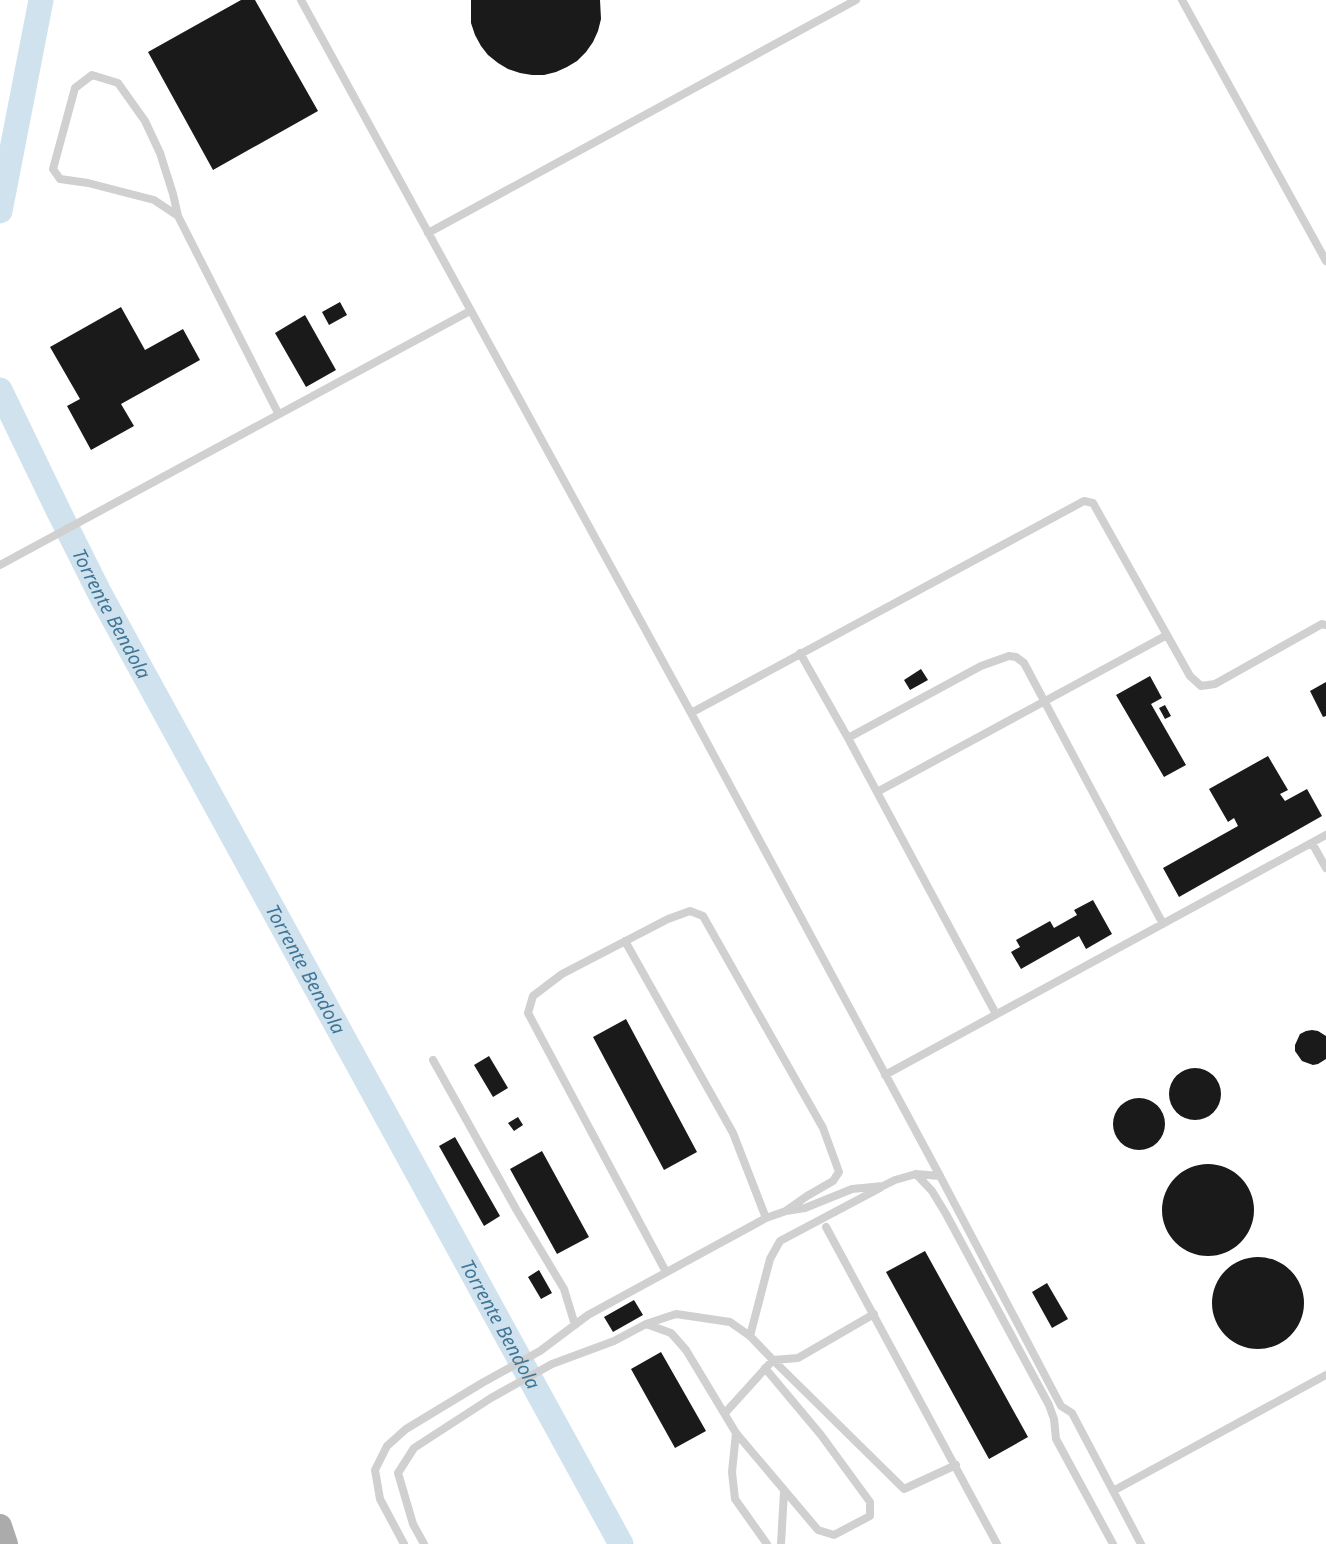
<svg xmlns="http://www.w3.org/2000/svg" width="1326" height="1544" viewBox="0 0 1326 1544" font-family="'Noto Sans',sans-serif">
<style>
.lines{fill:none;stroke-linecap:round;stroke-linejoin:round}
.river{stroke:#cfe2ee;stroke-width:25}
.building{fill:#1a1a1a}
.service{stroke:#d0d0d0;stroke-width:8}
.primary{stroke:#ababab;stroke-width:24}
.labels{text-anchor:middle;dominant-baseline:central;stroke-width:5;stroke-linejoin:round;paint-order:stroke}
.water-label{font-size:19px;font-style:italic;fill:#3f7597;stroke:#fff}
</style>
<rect width="100%" height="100%" fill="#fff"/>
<g class="lines">
<!-- river -->
<g class="river">
<path d="M 0,211 L 41,0"/>
<path id="s1" d="M 0,390 L 57,508 L 100,594 L 621,1544"/>
</g>
</g>
<!-- building -->
<path class="building" d="M 241,0 L 255,0 L 318,111 L 213,170 L 148,52 Z
M 471,0 L 600,0 L 601,19 L 598,31 L 593,42 L 586,52 L 577,61 L 567,67 L 556,72 L 544,75 L 532,75 L 520,73 L 508,69 L 498,63 L 488,55 L 481,46 L 475,35 L 471,23 Z
M 340,302 L 347,315 L 329,325 L 322,312 Z
M 121,307 L 145,350 L 183,329 L 200,360 L 121,404 L 134,426 L 91,450 L 67,406 L 80,399 L 50,347 Z
M 305,315 L 336,370 L 306,387 L 275,333 Z
M 921,669 L 928,680 L 910,690 L 904,680 Z
M 1150,676 L 1162,698 L 1151,704 L 1186,765 L 1164,777 L 1116,695 Z
M 1326,682 L 1326,716 L 1323,717 L 1310,691 Z
M 1165,705 L 1171,716 L 1165,719 L 1159,708 Z
M 1268,756 L 1288,790 L 1280,794 L 1285,801 L 1307,789 L 1322,816 L 1179,897 L 1163,868 L 1238,826 L 1234,818 L 1228,822 L 1209,789 Z
M 1093,900 L 1112,934 L 1086,949 L 1079,936 L 1021,969 L 1011,952 L 1020,947 L 1016,940 L 1050,921 L 1054,928 L 1077,915 L 1074,910 Z
M 626,1019 L 697,1152 L 664,1170 L 593,1037 Z
M 1312,1030 L 1318,1031 L 1326,1036 L 1326,1059 L 1318,1064 L 1313,1065 L 1302,1061 L 1295,1051 L 1295,1045 L 1300,1034 L 1306,1031 Z
M 489,1056 L 508,1088 L 493,1097 L 474,1065 Z
M1169 1094a26 26 0 1 1 52 0a26 26 0 1 1-52 0Z
M1113 1124a26 26 0 1 1 52 0a26 26 0 1 1-52 0Z
M 518,1117 L 523,1125 L 514,1131 L 508,1123 Z
M 455,1137 L 500,1216 L 484,1226 L 439,1146 Z
M 542,1151 L 589,1237 L 557,1254 L 510,1169 Z
M1162 1210a46 46 0 1 1 92 0a46 46 0 1 1-92 0Z
M 925,1251 L 1028,1437 L 989,1459 L 886,1272 Z
M1212 1303a46 46 0 1 1 92 0a46 46 0 1 1-92 0Z
M 539,1270 L 552,1293 L 541,1299 L 528,1277 Z
M 1047,1283 L 1068,1319 L 1052,1328 L 1032,1292 Z
M 634,1300 L 643,1315 L 613,1332 L 604,1317 Z
M 661,1352 L 706,1431 L 675,1448 L 631,1369 Z"/>
<g class="lines">
<!-- service -->
<path class="service" d="M 301,0 L 691,713 L 940,1176 L 916,1174 L 895,1180 L 883,1186 L 852,1189 L 805,1208 L 786,1211 L 766,1218 L 588,1315 L 540,1351 L 482,1383 L 406,1429 L 387,1446 L 375,1470 L 380,1499 L 404,1544
M 1182,0 L 1326,261
M 178,216 L 154,200 L 88,183 L 60,179 L 53,169 L 75,88 L 92,75 L 118,83 L 145,121 L 160,153 L 173,194 L 178,216 L 278,413
M 428,233 L 856,0
M 0,565 L 470,311
M 800,653 L 848,738 L 996,1014
M 691,713 L 1084,501 L 1093,503 L 1190,676 L 1201,686 L 1215,684 L 1322,624 L 1326,625
M 848,738 L 981,666 L 1009,656 L 1016,657 L 1024,663 L 1163,924
M 877,792 L 1167,635
M 1312,843 L 1326,868
M 625,941 L 733,1133 L 766,1218
M 433,1060 L 516,1209 L 564,1289 L 575,1325
M 885,1075 L 1326,835
M 916,1174 L 932,1191 L 946,1214 L 1049,1405 L 1054,1419 L 1056,1439 L 1113,1544
M 940,1176 L 1061,1406 L 1072,1413 L 1141,1544
M 826,1227 L 997,1544
M 666,1272 L 528,1013 L 533,996 L 562,974 L 668,919 L 690,911 L 703,916 L 823,1128 L 839,1172 L 833,1181 L 807,1196 L 787,1210
M 646,1324 L 671,1333 L 686,1350 L 736,1433 L 818,1530 L 834,1535 L 870,1516 L 870,1502 L 821,1435 L 765,1368
M 750,1336 L 770,1259 L 780,1241 L 880,1188
M 725,1413 L 773,1360 L 904,1489 L 956,1465
M 736,1433 L 732,1472 L 735,1499 L 767,1544
M 1113,1491 L 1326,1375
M 424,1544 L 413,1524 L 398,1473 L 414,1448 L 491,1398 L 552,1364 L 614,1341 L 646,1324 L 676,1314 L 730,1322 L 750,1336 L 773,1360 L 798,1358 L 874,1314
M 781,1544 L 784,1492"/>
<!-- primary -->
<path class="primary" d="M 0,1526 L 6,1544"/>
</g>
<g class="labels">
<!-- water labels -->
<g class="water-label">
<text stroke="none"><textPath href="#s1" startOffset="250">Torrente Bendola</textPath></text>
<text stroke="none"><textPath href="#s1" startOffset="655">Torrente Bendola</textPath></text>
<text stroke="none"><textPath href="#s1" startOffset="1060">Torrente Bendola</textPath></text>
</g>
</g>
</svg>
